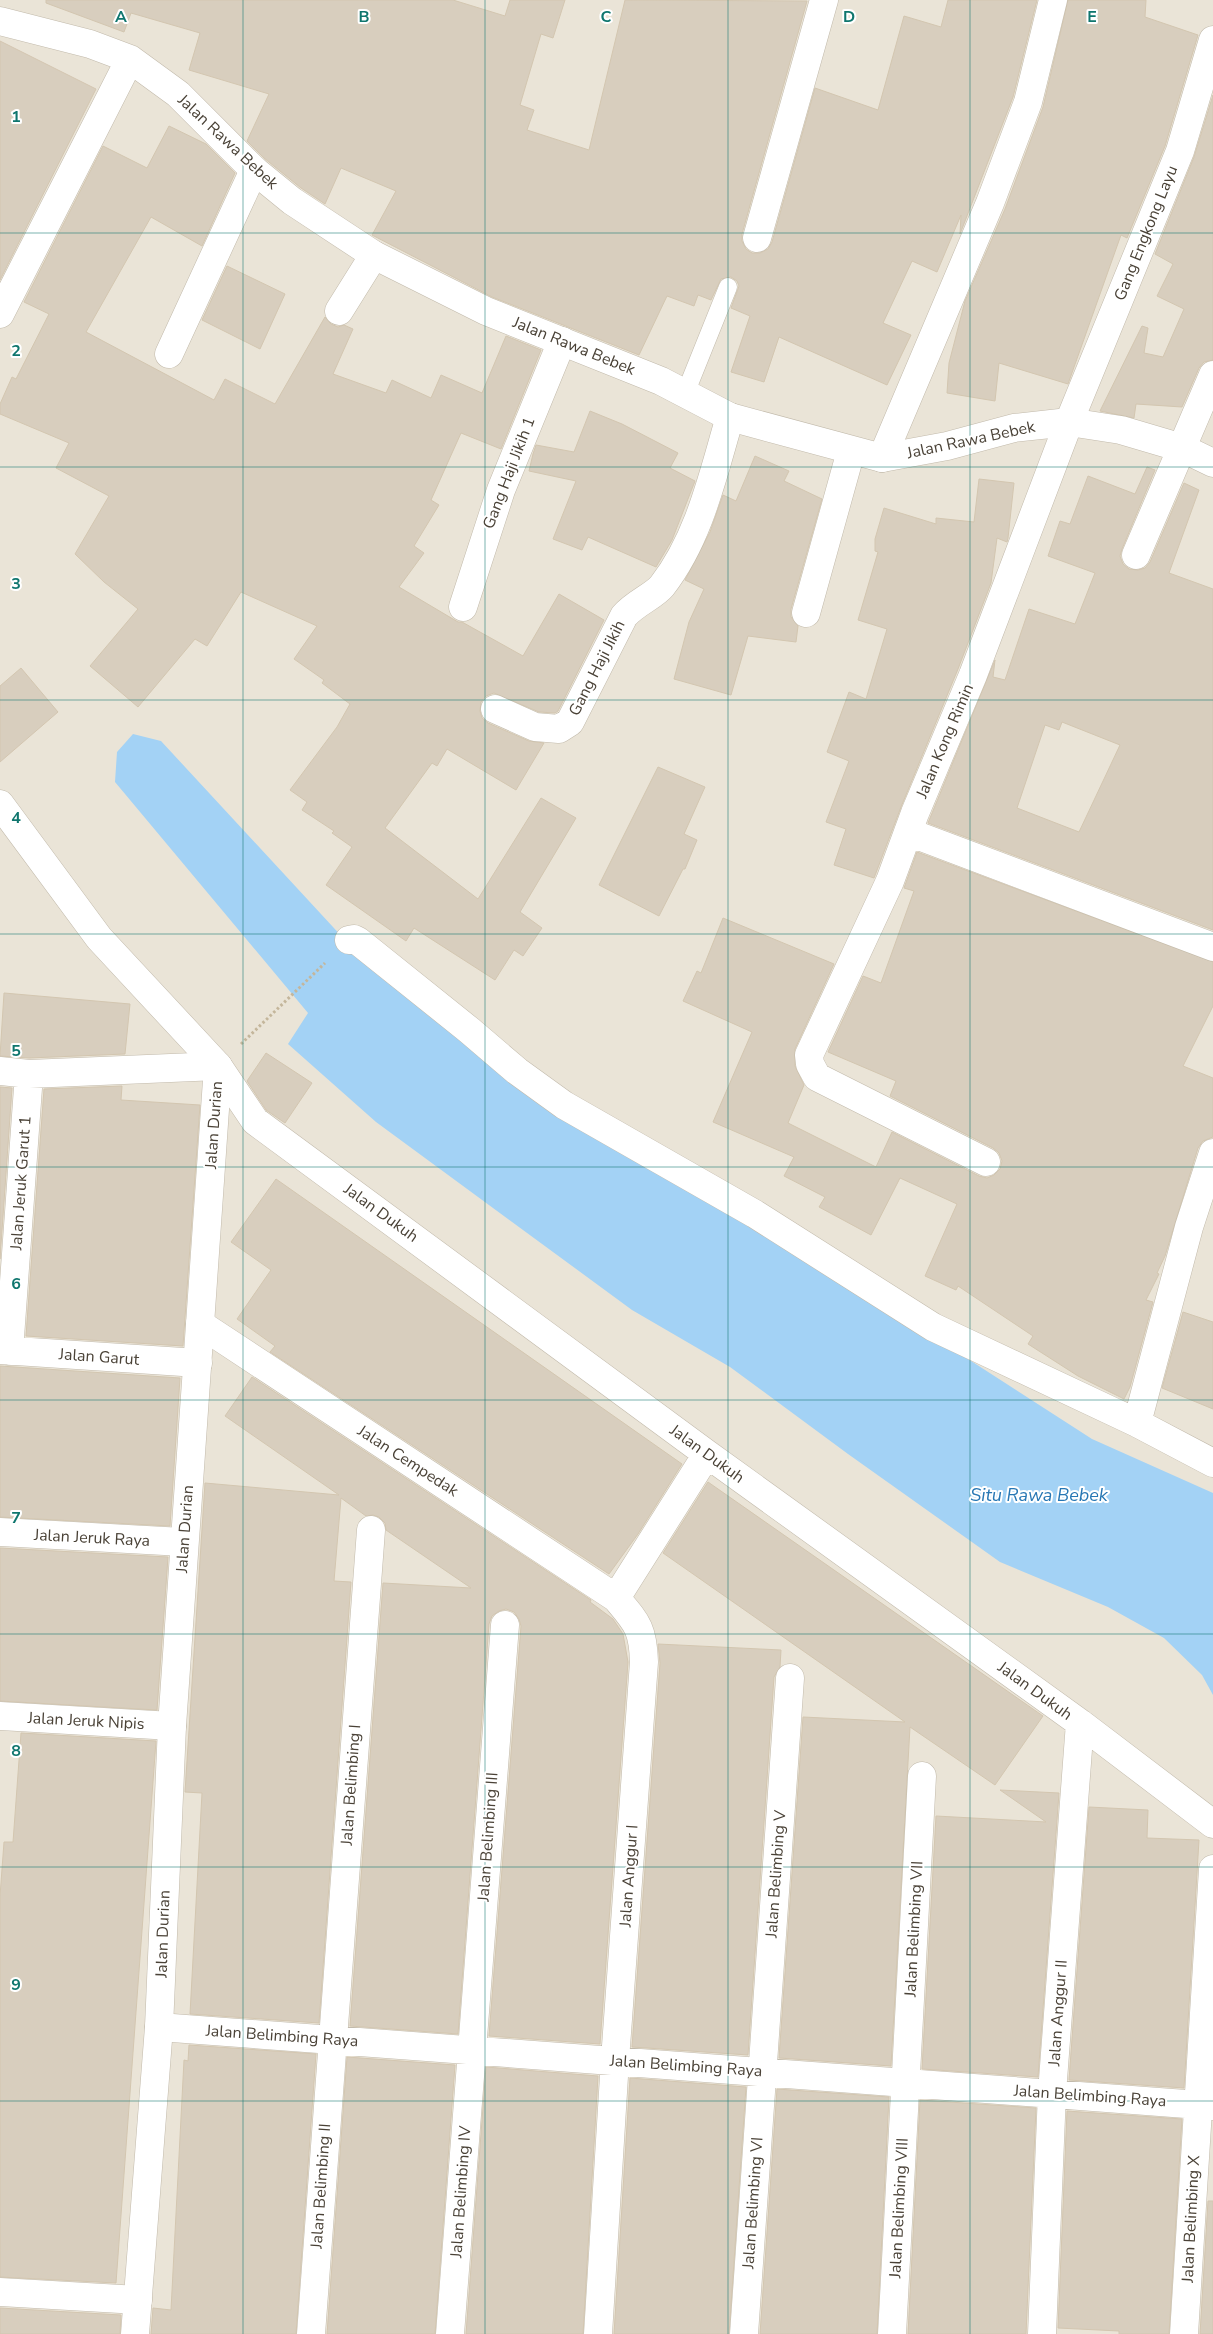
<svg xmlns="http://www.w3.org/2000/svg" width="1213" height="2334" viewBox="0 0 1213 2334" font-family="'Nunito Sans',sans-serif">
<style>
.residential{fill:#eae4d7}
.water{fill:#a3d2f5}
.building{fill:#d8cebe;stroke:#d3c6b0;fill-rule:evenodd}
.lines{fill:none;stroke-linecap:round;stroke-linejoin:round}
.service-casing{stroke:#c2baab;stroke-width:19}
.minor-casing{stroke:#c2baab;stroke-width:29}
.tertiary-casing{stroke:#c2baab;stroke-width:29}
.path{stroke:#c4b69b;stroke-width:3;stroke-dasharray:2.5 2.5;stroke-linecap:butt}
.service{stroke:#fff;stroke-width:18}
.minor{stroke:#fff;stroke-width:28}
.tertiary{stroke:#fff;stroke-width:28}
.grid{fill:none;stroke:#0f766e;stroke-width:1;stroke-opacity:0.55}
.labels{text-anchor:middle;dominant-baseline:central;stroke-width:4;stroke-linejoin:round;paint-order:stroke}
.street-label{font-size:16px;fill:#4a4237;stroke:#fff}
.water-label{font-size:18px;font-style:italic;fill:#2777b4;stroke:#fff}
.grid-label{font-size:16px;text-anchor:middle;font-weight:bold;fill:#0f766e;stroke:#fff;stroke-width:4;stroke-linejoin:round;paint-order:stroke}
</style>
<rect width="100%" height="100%" fill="#f5f2e9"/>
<!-- residential -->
<path class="residential" d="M 0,0 L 1213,0 L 1213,2334 L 0,2334 Z"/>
<!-- water -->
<path class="water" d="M 133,734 L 161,741 L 345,940 L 768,1230 L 1092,1439 L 1213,1493 L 1213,1695 L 1202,1675 L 1164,1638 L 1108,1607 L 1000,1562 L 848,1454 L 730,1367 L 632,1310 L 376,1122 L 288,1044 L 308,1013 L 115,782 L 117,752 Z"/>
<!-- building -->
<path class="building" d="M 46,0 L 453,0 L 505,16 L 510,0 L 565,0 L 553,38 L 541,34 L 520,105 L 534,110 L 527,130 L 589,150 L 625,0 L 807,1 L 742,234 L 742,241 L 746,249 L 752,253 L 760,253 L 768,249 L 772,242 L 815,88 L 878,110 L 904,16 L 941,27 L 948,0 L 1037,0 L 1013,97 L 960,234 L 961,215 L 937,272 L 912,261 L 883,323 L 911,335 L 887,385 L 779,337 L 764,382 L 731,372 L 750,316 L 731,308 L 739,286 L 737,281 L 731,277 L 721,279 L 711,300 L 698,295 L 694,306 L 667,296 L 639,355 L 492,297 L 372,235 L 396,191 L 341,168 L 325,204 L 301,188 L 264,158 L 247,141 L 269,94 L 189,70 L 200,33 L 131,13 L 124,32 L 46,3 Z
M 1068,0 L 1146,0 L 1145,17 L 1198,35 L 1165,146 L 1127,238 L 1121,235 L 1068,384 L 999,363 L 995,401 L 947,393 L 949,363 L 965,301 L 1005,209 L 1043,107 Z
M 0,41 L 96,89 L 0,280 Z
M 1213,95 L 1213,360 L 1204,362 L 1199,368 L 1182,407 L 1136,404 L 1134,418 L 1100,411 L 1142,326 L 1148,328 L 1144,353 L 1163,357 L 1184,309 L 1157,296 L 1173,264 L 1155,254 L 1194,157 Z
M 169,126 L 206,144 L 235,173 L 202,246 L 151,217 L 86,332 L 214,400 L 225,379 L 275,404 L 325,317 L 331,324 L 338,327 L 344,325 L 353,329 L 333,374 L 386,393 L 392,380 L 431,398 L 441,375 L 482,393 L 506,336 L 541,350 L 501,449 L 461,433 L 431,500 L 439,505 L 414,546 L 424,553 L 399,587 L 458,622 L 462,622 L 523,656 L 559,594 L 604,620 L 558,711 L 555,713 L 539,712 L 494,693 L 486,696 L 481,702 L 480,711 L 482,718 L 488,723 L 529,741 L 544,743 L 516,790 L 447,749 L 437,766 L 432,763 L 385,828 L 478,899 L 541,798 L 576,818 L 520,912 L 542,928 L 523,956 L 514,950 L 495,980 L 414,928 L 406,941 L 326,885 L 352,847 L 332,833 L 334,831 L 302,810 L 307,802 L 290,790 L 337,727 L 350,704 L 322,683 L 324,680 L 294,659 L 317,626 L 241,592 L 207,646 L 195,639 L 138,707 L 90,666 L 138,609 L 104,582 L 75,554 L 109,496 L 56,468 L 69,443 L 0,414 L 0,404 L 12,377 L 16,379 L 49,314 L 24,302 L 103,146 L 147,168 Z
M 227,266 L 285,294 L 260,349 L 202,320 Z
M 590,411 L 622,424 L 678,453 L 670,468 L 695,481 L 672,540 L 656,567 L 588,537 L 582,550 L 553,539 L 576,481 L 529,471 L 533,454 L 536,445 L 574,452 Z
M 755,456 L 789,471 L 784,481 L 822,499 L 791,609 L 791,617 L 798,626 L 796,642 L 748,636 L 731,695 L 674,679 L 689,622 L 704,589 L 685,580 L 710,532 L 723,495 L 736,501 Z
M 1147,467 L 1155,470 L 1122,549 L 1120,556 L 1123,564 L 1129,569 L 1138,570 L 1145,568 L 1150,562 L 1184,483 L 1199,490 L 1169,573 L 1213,589 L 1213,930 L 928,823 L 995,660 L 993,677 L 1005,680 L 1029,609 L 1075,624 L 1095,573 L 1048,556 L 1060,521 L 1070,524 L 1088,476 L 1135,494 ZM 1062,722 L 1120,745 L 1079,832 L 1017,808 L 1045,725 L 1059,730 Z
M 979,479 L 1014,483 L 1008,538 L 1007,542 L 997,538 L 991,583 L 958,669 L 901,807 L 874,878 L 834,865 L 846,829 L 826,822 L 849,761 L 827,752 L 849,692 L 866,699 L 887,629 L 858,620 L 878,552 L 875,551 L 875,539 L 884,508 L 936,524 L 936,518 L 974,522 Z
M 21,668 L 58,712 L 0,762 L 0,686 Z
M 658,767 L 705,787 L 684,834 L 697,840 L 685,869 L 683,869 L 659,916 L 599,885 Z
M 917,852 L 1213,962 L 1213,1006 L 1183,1066 L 1213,1078 L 1213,1137 L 1203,1141 L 1198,1148 L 1165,1256 L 1157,1273 L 1159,1274 L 1146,1300 L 1153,1302 L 1130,1387 L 1124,1399 L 1078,1376 L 1028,1344 L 1033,1336 L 958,1286 L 956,1290 L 925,1276 L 957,1204 L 900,1178 L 871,1235 L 819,1207 L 825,1197 L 784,1176 L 794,1157 L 713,1122 L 752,1032 L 683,1001 L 697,971 L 701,973 L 723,918 L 834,964 L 795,1049 L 795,1066 L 804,1085 L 788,1123 L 876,1167 L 892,1132 L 979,1176 L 987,1178 L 994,1175 L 1000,1169 L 1002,1161 L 999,1153 L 993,1148 L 890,1096 L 896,1081 L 828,1052 L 863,976 L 881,983 L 914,891 L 904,888 Z
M 4,993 L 130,1004 L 125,1054 L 29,1058 L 0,1056 Z
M 266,1053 L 312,1083 L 285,1123 L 266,1110 L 247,1081 Z
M 122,1086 L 121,1100 L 200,1105 L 183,1346 L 26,1336 L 44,1089 Z
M 0,1087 L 12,1088 L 0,1259 Z
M 276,1179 L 682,1464 L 638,1534 L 609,1574 L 270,1352 L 275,1346 L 237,1319 L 271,1270 L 231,1242 Z
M 1183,1312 L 1213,1322 L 1213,1409 L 1162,1388 Z
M 0,1366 L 180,1378 L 170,1526 L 0,1517 Z
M 252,1377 L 591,1600 L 590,1602 L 613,1619 L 623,1634 L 628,1662 L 600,2044 L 489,2036 L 521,1626 L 519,1619 L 514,1612 L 506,1609 L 499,1611 L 492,1616 L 489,1624 L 458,2034 L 350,2026 L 383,1583 L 471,1588 L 386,1530 L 385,1523 L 379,1517 L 373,1515 L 366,1516 L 341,1498 L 334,1581 L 351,1582 L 319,2023 L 190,2014 L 202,1793 L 185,1792 L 205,1483 L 339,1495 L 225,1416 Z
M 708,1482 L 1043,1716 L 995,1785 L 910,1727 L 891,2066 L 779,2058 L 803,1717 L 905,1722 L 663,1553 Z
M 0,1548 L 168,1557 L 157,1710 L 0,1701 Z
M 658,1644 L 781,1650 L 780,1667 L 774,1677 L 748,2055 L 632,2047 L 660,1663 Z
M 21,1733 L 156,1741 L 116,2283 L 0,2277 L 0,1896 L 4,1842 L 13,1842 Z
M 1000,1790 L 1059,1793 L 1038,2077 L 922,2069 L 936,1816 L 1046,1822 Z
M 1089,1807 L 1148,1810 L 1147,1838 L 1199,1840 L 1184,2088 L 1069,2080 Z
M 189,2045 L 316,2054 L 296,2334 L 151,2334 L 153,2308 L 171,2310 L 184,2060 L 188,2061 Z
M 347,2057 L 455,2065 L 435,2334 L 327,2334 Z
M 486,2067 L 598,2076 L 583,2334 L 466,2334 Z
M 630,2078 L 746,2087 L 729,2334 L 614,2334 Z
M 777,2089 L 889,2097 L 877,2334 L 760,2334 Z
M 920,2100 L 1036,2108 L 1026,2334 L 908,2334 Z
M 1067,2111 L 1182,2119 L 1169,2334 L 1119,2334 L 1119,2331 L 1058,2328 Z
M 1208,2201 L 1213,2201 L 1213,2334 L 1200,2334 Z
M 0,2308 L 121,2315 L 120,2334 L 0,2334 Z"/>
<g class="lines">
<defs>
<path id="service" d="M 685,394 L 728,287"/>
<path id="minor" d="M 757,238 L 824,0
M 339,311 L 374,255
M 169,354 L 254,170
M 882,458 L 990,203 L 1028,102 L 1053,0
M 1136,555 L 1213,375
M 463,607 L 501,490 L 562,341
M 806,613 L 851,451
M 495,709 L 535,727 L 559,729 L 570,722 L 624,616 C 635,603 654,596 662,586 C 700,537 713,474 730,417
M 908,832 L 1213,947
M 349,940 L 354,939 L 358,941 L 469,1030 L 517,1071 L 564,1105 L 755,1214 L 933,1327 L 1137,1423 L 1213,1463
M 0,1071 L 29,1074 L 218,1066 L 255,1121 L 707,1454 L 1080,1723 L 1213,1824
M 986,1162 L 817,1077 L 810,1064 L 809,1055 L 890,881 L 915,813 L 973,675 L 1069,422 L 1180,151 L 1213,40
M 200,1324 L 616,1598
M 0,1350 L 198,1363
M 9,1351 L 29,1074
M 1137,1423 L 1189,1227 L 1213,1153
M 0,1532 L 183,1542
M 0,1716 L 172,1726
M 159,2027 L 1213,2106
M 0,2292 L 138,2300
M 311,2334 L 371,1530
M 450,2334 L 505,1625
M 598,2334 L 615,2060 L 644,1662 C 643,1628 637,1623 616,1598 L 707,1454
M 744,2334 L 790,1678
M 892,2334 L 922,1776
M 1042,2334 L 1052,2093 L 1080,1723
M 1184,2334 L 1213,1869"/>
<path id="tertiary" d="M 0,21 L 90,44 L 130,59 L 178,94 L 254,170 L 292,201 L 374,255 L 486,311 L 661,381 L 730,417 L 882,458 L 947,446 L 1014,428 L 1069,422 L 1121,430 L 1182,448 L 1213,463
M 0,314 L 130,59
M 0,804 L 99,938 L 218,1066 L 172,1726 L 159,2027 L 135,2334"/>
</defs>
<!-- service casing -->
<use href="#service" class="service-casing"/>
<!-- minor casing -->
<use href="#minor" class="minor-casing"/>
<!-- tertiary casing -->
<use href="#tertiary" class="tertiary-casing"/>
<!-- path -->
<path class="path" d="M 241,1044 L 325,963"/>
<!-- service -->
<use href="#service" class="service"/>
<!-- minor -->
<use href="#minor" class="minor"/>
<!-- tertiary -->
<use href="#tertiary" class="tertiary"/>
</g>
<!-- grid -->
<path class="grid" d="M 243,0 L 243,2334M 485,0 L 485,2334M 728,0 L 728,2334M 970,0 L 970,2334M 0,233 L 1213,233M 0,467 L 1213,467M 0,700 L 1213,700M 0,934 L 1213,934M 0,1167 L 1213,1167M 0,1400 L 1213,1400M 0,1634 L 1213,1634M 0,1867 L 1213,1867M 0,2101 L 1213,2101"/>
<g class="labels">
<!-- street labels -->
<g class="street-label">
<text transform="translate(228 142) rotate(43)">Jalan Rawa Bebek</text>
<text transform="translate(1146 233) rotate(-68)">Gang Engkong Layu</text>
<text transform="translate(574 346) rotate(22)">Jalan Rawa Bebek</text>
<text transform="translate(971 440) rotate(-12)">Jalan Rawa Bebek</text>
<text transform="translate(509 473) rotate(-69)">Gang Haji Jikih 1</text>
<text transform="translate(597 668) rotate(-63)">Gang Haji Jikih</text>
<text transform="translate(945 741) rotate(-67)">Jalan Kong Rimin</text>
<text transform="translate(214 1125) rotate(-86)">Jalan Durian</text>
<text transform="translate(21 1183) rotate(-86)">Jalan Jeruk Garut 1</text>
<text transform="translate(381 1213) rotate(36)">Jalan Dukuh</text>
<text transform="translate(99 1357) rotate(4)">Jalan Garut</text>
<text transform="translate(707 1454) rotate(36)">Jalan Dukuh</text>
<text transform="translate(408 1461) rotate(33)">Jalan Cempedak</text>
<text transform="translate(185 1529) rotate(-86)">Jalan Durian</text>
<text transform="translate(92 1538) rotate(3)">Jalan Jeruk Raya</text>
<text transform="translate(1035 1691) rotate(36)">Jalan Dukuh</text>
<text transform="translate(86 1721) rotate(3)">Jalan Jeruk Nipis</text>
<text transform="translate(351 1785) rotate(-86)">Jalan Belimbing I</text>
<text transform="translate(488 1837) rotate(-86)">Jalan Belimbing III</text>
<text transform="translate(776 1874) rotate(-86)">Jalan Belimbing V</text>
<text transform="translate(629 1876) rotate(-86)">Jalan Anggur I</text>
<text transform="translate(914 1929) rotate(-87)">Jalan Belimbing VII</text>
<text transform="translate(163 1934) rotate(-88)">Jalan Durian</text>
<text transform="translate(1058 2013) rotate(-86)">Jalan Anggur II</text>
<text transform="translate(282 2036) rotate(4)">Jalan Belimbing Raya</text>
<text transform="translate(686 2066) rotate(4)">Jalan Belimbing Raya</text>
<text transform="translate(1090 2096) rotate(4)">Jalan Belimbing Raya</text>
<text transform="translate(321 2186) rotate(-86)">Jalan Belimbing II</text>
<text transform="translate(461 2192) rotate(-86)">Jalan Belimbing IV</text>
<text transform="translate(753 2203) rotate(-86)">Jalan Belimbing VI</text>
<text transform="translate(899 2208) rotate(-87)">Jalan Belimbing VIII</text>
<text transform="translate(1191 2219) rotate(-87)">Jalan Belimbing X</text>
</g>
<!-- water labels -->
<g class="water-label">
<text x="1039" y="1495">Situ Rawa Bebek</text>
</g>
</g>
<g class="grid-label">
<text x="121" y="22">A</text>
<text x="364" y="22">B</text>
<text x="606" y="22">C</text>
<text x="849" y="22">D</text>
<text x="1092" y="22">E</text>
<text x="16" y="122">1</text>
<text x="16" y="356">2</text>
<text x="16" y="589">3</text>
<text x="16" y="823">4</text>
<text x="16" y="1056">5</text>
<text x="16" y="1289">6</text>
<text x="16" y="1523">7</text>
<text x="16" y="1756">8</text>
<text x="16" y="1990">9</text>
</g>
</svg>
